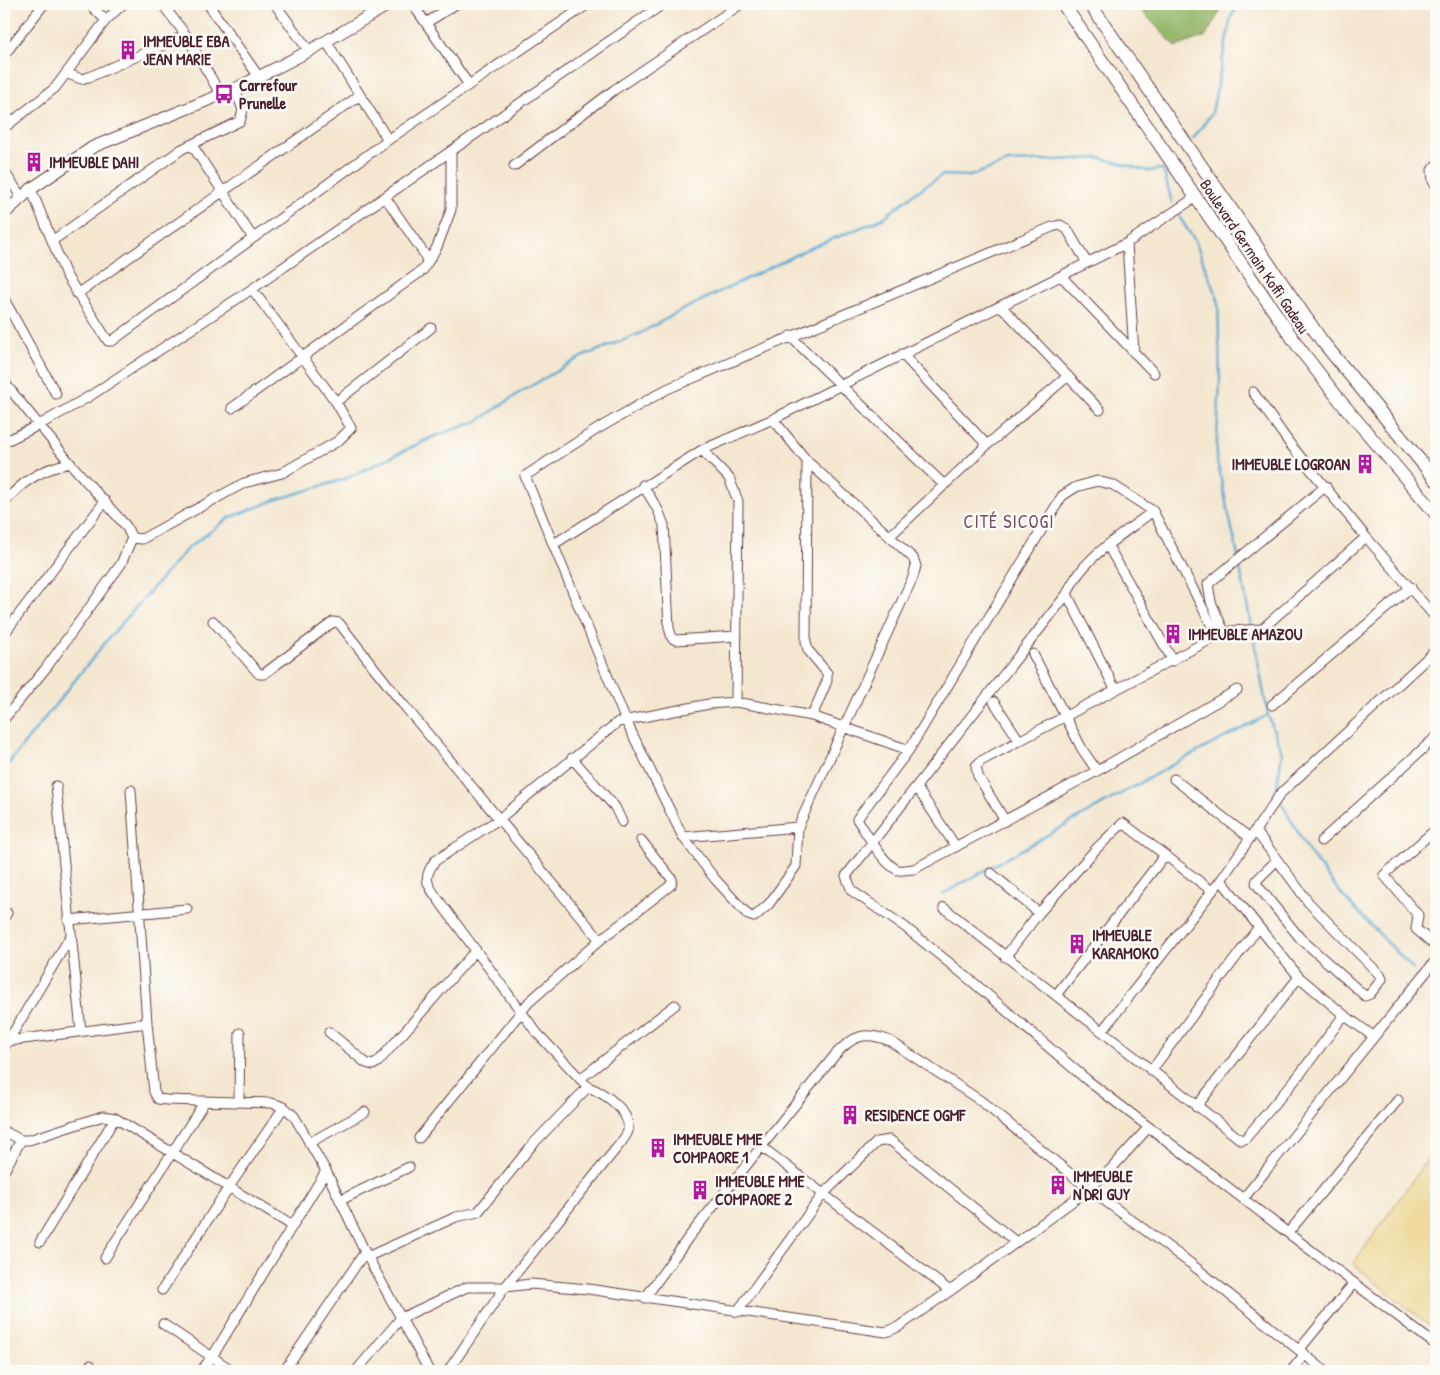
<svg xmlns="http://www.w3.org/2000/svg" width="1440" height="1375" viewBox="0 0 1440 1375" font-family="'Patrick Hand',sans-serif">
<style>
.forest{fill:#94b568;stroke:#6f6a4a}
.sand{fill:#eeda9e;stroke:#9c7c64}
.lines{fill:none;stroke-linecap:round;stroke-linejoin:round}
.stream{stroke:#58a8d2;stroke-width:2.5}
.minor-casing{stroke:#643d44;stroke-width:11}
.tertiary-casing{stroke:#643d44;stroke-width:13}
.secondary-casing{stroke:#643d44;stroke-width:14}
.minor{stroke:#fff;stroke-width:9}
.tertiary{stroke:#fff;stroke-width:11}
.secondary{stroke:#fff;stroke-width:12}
.labels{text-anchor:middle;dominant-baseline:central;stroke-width:5;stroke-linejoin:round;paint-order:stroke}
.poi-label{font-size:16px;font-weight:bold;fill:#4a1f2b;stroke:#fdfcf7;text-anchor:start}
.street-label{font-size:16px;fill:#4a1f2b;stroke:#fdfcf7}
.neighbourhood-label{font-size:18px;letter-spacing:1px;fill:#794b61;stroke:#fdfcf7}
</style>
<rect width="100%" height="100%" fill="#fdfcf7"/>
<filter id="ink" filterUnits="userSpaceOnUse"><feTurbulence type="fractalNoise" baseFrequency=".02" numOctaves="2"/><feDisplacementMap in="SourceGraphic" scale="10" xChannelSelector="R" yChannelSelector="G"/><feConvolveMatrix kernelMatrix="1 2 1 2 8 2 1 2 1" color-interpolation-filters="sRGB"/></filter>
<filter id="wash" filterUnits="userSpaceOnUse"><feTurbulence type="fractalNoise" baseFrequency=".0096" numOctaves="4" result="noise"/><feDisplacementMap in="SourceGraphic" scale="20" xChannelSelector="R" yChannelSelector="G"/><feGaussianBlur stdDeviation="1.12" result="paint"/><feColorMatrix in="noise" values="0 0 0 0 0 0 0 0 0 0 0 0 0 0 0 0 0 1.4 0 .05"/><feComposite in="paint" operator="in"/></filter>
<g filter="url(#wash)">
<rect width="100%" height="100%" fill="#f4e7d0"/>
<!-- forest -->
<path class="forest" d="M 1135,4 L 1224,4 L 1206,36 L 1176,47 Z"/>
<!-- sand -->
<path class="sand" d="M 1436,1147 L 1436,1331 L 1353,1264 Z"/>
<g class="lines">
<!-- stream -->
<path class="stream" d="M 1193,139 L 1212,113 L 1231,17 L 1239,4
M 1178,215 L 1195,241 L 1218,300 L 1220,380 L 1216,457 L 1238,556
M 1239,562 L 1268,715 L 1282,753 L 1276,793
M 4,769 L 108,639 L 188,548 L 229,518 L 275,500 L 345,479 L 435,436 L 478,421 L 519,393 L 581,357 L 639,334 L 682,310 L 810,248 L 882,219 L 915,193 L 942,175 L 970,176 L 1008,162 L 1101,158 L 1148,171 L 1163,169 L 1172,203
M 1280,800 L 1308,851 L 1342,895 L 1413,969
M 943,894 L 1174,764 L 1268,715"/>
</g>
</g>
<g filter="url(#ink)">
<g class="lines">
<defs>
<path id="minor" d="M 89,4 L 106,20
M 162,4 L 186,35 L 221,95
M 208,4 L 259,77
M 275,4 L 309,51
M 416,9 L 469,85
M 426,23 L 456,4
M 326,41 L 388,140
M 4,55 L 44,4
M 66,73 L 81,79 L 89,77 L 186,35
M 4,128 L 55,88 L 106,20 L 123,4
M 192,145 L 253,238
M 1436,165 L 1432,170 L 1433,181 L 1436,185
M 514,166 L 614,90 L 741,4
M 4,171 L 22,198
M 31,189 L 66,275 L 108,341 L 112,341 L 388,140 L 588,4
M 385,197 L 425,255 L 427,263
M 52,241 L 182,149 L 240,121 L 243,110 L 235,89
M 1127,243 L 1134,353
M 1061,276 L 1154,373
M 252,289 L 336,402 L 431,328
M 77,294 L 359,96
M 4,299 L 56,394
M 1001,306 L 1100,410
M 790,336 L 944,485
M 902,354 L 987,445
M 4,382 L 70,463 L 126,526 L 132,538 L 121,564 L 46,668 L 4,719
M 1253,392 L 1290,444 L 1366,537 L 1436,618
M 232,408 L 423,270 L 437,247 L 451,210 L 451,151
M 773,419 L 807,461 L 913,558 L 916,566 L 913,577 L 798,827 L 796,866 L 769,904 L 754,917 L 748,915 L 715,879 L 683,837 L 626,721 L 525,476 L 599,428 L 667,389 L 1052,227 L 1060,225 L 1067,229 L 1087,263
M 4,442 L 39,425 L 90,396 L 252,289 L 663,4
M 702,450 L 729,478 L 738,501 L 736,702
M 807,461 L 806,642 L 808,650 L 827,673 L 827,681 L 812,716
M 643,485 L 658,510 L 664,525 L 669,628 L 672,638 L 676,640 L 736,636
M 4,503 C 22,481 42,469 70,463
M 890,536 L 987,445 L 1068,376
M 132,538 L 142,539 L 244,483 L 282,473 L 338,441 L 351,428 L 336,402
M 554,544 L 702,450 L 773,419 L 1127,243 L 1196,197
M 1108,546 L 1173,661
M 1067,594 L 846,876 L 852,891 L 905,927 L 974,983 L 1087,1080 L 1288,1233 L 1398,1100
M 213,621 L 259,674 L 264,674 L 333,622 L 339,623 L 402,703 L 600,940 L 529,1002 L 419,1138
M 4,634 L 105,501
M 1225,634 L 1211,602 L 1208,584 L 1326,486
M 1217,636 L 1153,511 L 1113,485 L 1097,481 L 1076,487 L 1062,496 L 909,750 L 857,819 C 866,832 883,864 898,870 C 902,871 909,869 914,869 L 1097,771 L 1237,690
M 1033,654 L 1082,749 L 1097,771
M 1115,689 L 1067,594 C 1081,558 1124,534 1153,511
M 994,702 L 1019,740
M 1272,705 L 1411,587
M 572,758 L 615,807 L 622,822
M 1174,779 L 1250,838
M 56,786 L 81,1031
M 917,788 L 956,847
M 131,790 L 147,1023 L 154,1092 L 158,1099 L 167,1100 L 272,1103 L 284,1107 L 294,1116 L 326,1171 L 365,1252 L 401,1318 L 356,1371
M 1005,821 L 978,776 L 976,766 L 981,761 L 1217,636 L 1231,631 L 1262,629 L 1366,537
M 1436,829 L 1384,875 L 1418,915 L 1416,929 L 1436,946
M 1255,830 L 1309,903 L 1380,975 L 1382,979 L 1370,994 L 1365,996 L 1300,938 L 1261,890 L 1256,883 L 1257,880 L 1277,860
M 683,837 L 798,827
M 1321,841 L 1436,737
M 991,873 L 1039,913
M 1221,880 L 1299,977 L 1344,1015 L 1373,1036
M 944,908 L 1241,1140 L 1245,1139 L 1300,1074 L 1344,1015
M 4,918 L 7,913
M 68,920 L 187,909
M 600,940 L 671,885 L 672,879 L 641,840
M 1005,957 L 1039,913 L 1096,849 L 1123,823 L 1212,891
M 1056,995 L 1165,855
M 1102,1031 L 1221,880 L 1281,793 L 1436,650
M 329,1032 L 366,1063 L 373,1065 L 378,1062 L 476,950
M 8,1041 L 147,1023
M 4,1048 L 70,937
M 1151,1071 L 1258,928
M 580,1079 L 675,1005
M 239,1101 L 240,1033
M 1196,1107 L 1299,977
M 4,1131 L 21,1140 L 29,1140 L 103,1116 L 115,1118 L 293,1226
M 309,1143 L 365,1112
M 762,1147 L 950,1291
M 4,1171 L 21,1140
M 1243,1199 L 1436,960
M 341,1200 L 409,1167
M 1288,1233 L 1436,1345
M 40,1242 L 115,1118
M 367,1257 L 456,1217 L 478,1212 L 532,1145 L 588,1087
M 105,1258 L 205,1101
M 162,1290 L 229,1187 L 284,1107
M 645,1298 L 688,1238 L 835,1055 C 853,1035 865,1031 890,1041 L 981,1101 L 1089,1189 L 1190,1263 L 1325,1371
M 737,1312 L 823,1194 L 877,1142 L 890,1140 L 1016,1242
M 163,1324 L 233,1371
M 1299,1350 L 1353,1284
M 90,1365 L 93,1371
M 201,1371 L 212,1357 L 326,1171
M 284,1371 L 365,1252
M 429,1371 L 401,1318 L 467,1287 L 505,1287 L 615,1150 C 619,1145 626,1137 628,1131 C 631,1110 604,1093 588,1087 L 537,1033 L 440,902 C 428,885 421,880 435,861 L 499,819 L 618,722 L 709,704 L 736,702 L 812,716 L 909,750
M 448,1371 L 505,1287 L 531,1284 L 588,1289 L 886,1332 L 898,1327 L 950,1291 L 1089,1189 L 1112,1168 L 1148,1128
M 1291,1371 L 1305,1354"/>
<path id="tertiary" d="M 4,214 L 31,189 L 93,147 L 235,89 L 309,51 L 390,4"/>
<path id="secondary" d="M 1063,4 L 1300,349 L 1341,402 L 1436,514
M 1090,4 L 1322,341 L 1436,480"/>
</defs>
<!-- minor casing -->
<use href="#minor" class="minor-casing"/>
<!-- tertiary casing -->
<use href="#tertiary" class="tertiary-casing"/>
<!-- secondary casing -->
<use href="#secondary" class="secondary-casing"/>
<!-- minor -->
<use href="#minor" class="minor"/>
<!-- tertiary -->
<use href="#tertiary" class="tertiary"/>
<!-- secondary -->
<use href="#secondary" class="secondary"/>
</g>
</g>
<!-- icons -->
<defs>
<symbol id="building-bare" viewBox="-9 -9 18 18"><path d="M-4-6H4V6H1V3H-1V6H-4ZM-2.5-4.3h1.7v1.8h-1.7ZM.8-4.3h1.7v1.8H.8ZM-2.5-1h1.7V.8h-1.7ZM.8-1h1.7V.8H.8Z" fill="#b5179e" stroke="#fdfcf7" stroke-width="2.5" paint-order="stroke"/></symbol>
<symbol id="bus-bare" viewBox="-9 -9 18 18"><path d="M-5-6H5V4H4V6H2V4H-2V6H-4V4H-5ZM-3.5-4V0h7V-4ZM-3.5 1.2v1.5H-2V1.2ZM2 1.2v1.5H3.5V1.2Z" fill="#b5179e" stroke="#fdfcf7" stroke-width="2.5" paint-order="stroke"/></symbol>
</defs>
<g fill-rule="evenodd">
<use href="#building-bare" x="114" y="36" width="28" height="28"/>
<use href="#bus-bare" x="210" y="80" width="28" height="28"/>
<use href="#building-bare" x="20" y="148" width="28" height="28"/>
<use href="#building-bare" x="1351" y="450" width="28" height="28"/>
<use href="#building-bare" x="1159" y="620" width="28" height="28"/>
<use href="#building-bare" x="1063" y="930" width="28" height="28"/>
<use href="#building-bare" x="836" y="1101" width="28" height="28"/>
<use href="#building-bare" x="644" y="1134" width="28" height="28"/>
<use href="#building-bare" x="1044" y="1171" width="28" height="28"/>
<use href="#building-bare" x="686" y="1176" width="28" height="28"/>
</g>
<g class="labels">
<!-- poi labels -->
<g class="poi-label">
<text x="143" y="41">IMMEUBLE EBA<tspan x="143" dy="18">JEAN MARIE</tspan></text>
<text x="239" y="85">Carrefour<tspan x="239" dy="18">Prunelle</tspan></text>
<text x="49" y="162">IMMEUBLE DAHI</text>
<text x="1350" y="464" text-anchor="end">IMMEUBLE LOGROAN</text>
<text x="1188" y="634">IMMEUBLE AMAZOU</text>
<text x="1092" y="935">IMMEUBLE<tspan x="1092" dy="18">KARAMOKO</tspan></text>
<text x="865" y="1115">RESIDENCE OGMF</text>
<text x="673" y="1139">IMMEUBLE MME<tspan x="673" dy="18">COMPAORE 1</tspan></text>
<text x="1073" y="1176">IMMEUBLE<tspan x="1073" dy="18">N'DRI GUY</tspan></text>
<text x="715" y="1181">IMMEUBLE MME<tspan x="715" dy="18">COMPAORE 2</tspan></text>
</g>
<!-- street labels -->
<g class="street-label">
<text transform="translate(1255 256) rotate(56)">Boulevard Germain Koffi Gadeau</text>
</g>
<!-- neighbourhood labels -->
<g class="neighbourhood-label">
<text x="1009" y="521">CITÉ SICOGI</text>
</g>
</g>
<!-- margin -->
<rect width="1440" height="1375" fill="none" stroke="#fdfcf7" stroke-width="20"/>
</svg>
